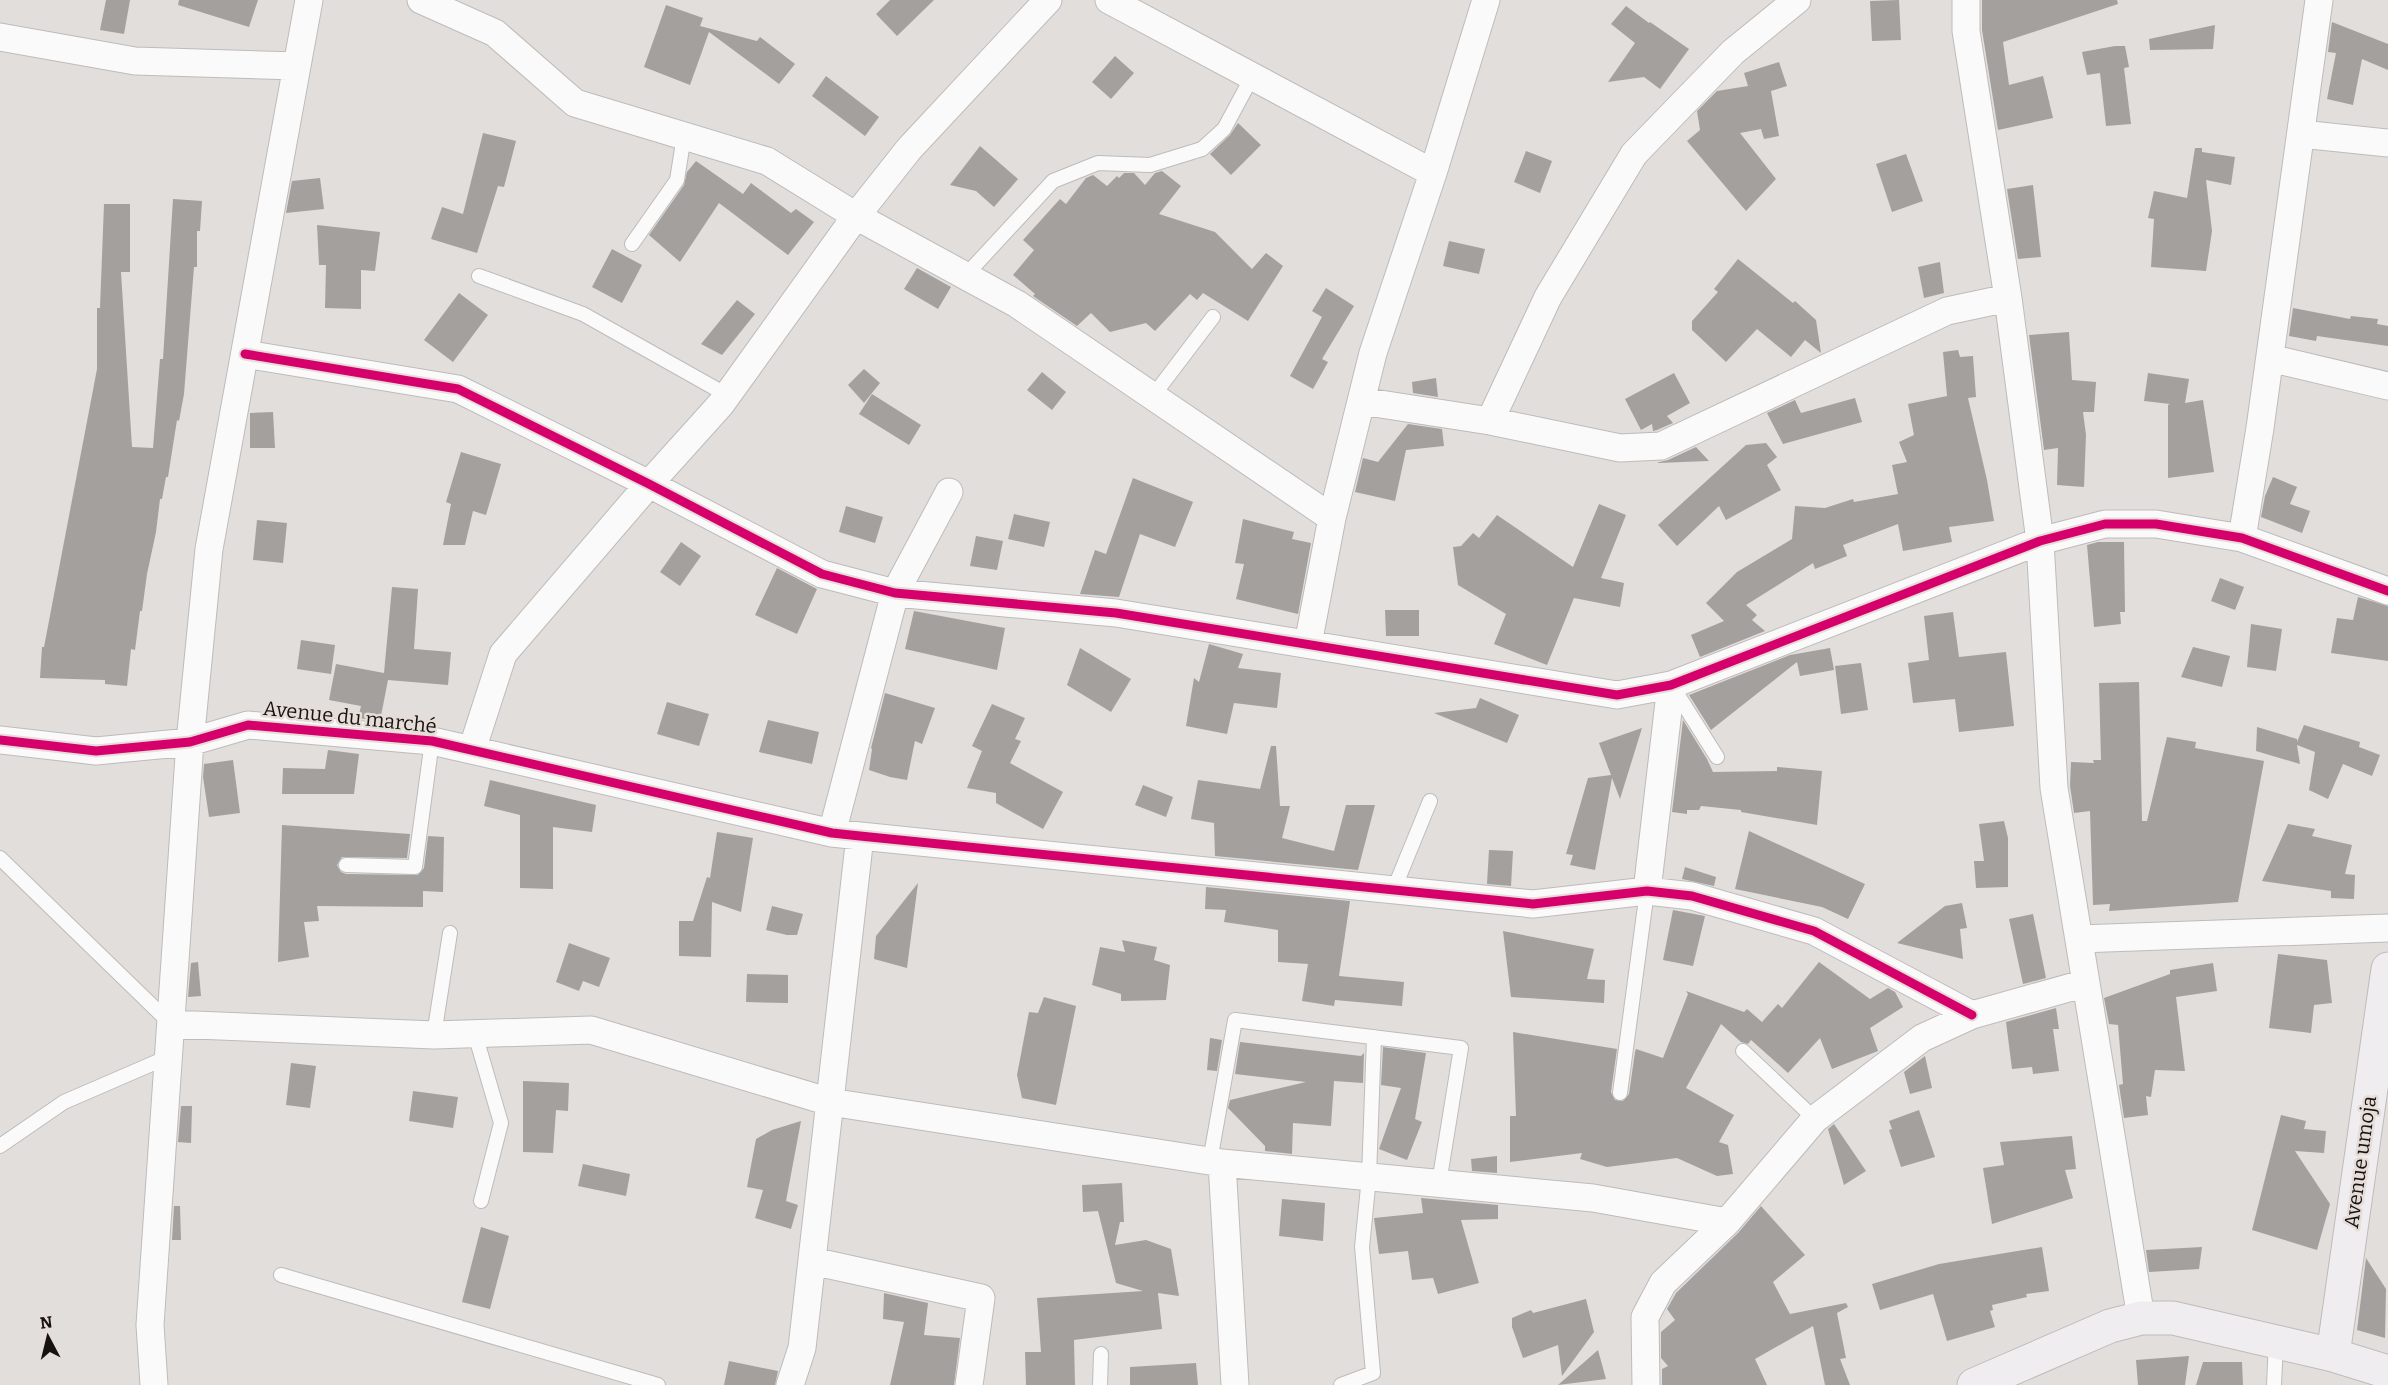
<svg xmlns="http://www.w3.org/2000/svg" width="2388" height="1385" viewBox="0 0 2388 1385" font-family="Bitter,serif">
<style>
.building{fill:#a3a09e}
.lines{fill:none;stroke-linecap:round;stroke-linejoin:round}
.lane-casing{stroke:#bebbb9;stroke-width:16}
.street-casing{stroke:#bebbb9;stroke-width:29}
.secondary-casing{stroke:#bebbb9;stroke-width:35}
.lane{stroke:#fbfafa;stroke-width:14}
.street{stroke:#fbfafa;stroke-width:27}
.secondary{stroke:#f0edf0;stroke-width:33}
.cycleway-casing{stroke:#e6ddd8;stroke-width:13}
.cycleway{stroke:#d6006c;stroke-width:9}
.labels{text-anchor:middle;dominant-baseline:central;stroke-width:5;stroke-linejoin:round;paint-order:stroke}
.street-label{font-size:20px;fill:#151211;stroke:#e6ddd8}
</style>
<rect width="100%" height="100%" fill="#e2dedc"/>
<!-- building -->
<path class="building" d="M 106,0 L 130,0 L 124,34 L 100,30 Z
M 179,0 L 258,0 L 249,27 L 178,5 Z
M 890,0 L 934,0 L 897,36 L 876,14 Z
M 1899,0 L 1901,40 L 1872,41 L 1870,1 Z
M 1982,0 L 2117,0 L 2118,4 L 2003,42 L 2009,85 L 2043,76 L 2053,118 L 1998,130 L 1982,30 Z
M 666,5 L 703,18 L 700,26 L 757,41 L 760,37 L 795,64 L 779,84 L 709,32 L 690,85 L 644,67 Z
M 1626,6 L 1649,23 L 1650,22 L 1689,49 L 1660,89 L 1644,77 L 1608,82 L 1635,43 L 1611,24 Z
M 2332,22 L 2388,44 L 2388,70 L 2362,59 L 2353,105 L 2327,99 L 2336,53 L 2328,52 Z
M 2215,25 L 2213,49 L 2150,50 L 2149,39 Z
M 2115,46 L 2125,46 L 2129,67 L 2124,68 L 2131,124 L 2106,126 L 2100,73 L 2087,75 L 2082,52 Z
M 1115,56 L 1134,73 L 1111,99 L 1092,82 Z
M 1779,62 L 1787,86 L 1771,91 L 1779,136 L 1764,139 L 1761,129 L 1740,133 L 1776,179 L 1746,211 L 1687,141 L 1700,130 L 1697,111 L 1717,91 L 1748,86 L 1744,73 Z
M 826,76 L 879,117 L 865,136 L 812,96 Z
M 1238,123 L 1261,145 L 1231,175 L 1210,154 L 1230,135 Z
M 483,133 L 516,141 L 504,187 L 498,186 L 477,253 L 431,239 L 442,207 L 463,214 Z
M 980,146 L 1018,179 L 994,207 L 976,191 L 950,185 Z
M 2195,148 L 2202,148 L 2202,152 L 2235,157 L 2231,185 L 2206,180 L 2212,231 L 2206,271 L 2151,267 L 2154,219 L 2148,218 L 2154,191 L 2187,198 Z
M 1526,151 L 1552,161 L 1540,193 L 1514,182 Z
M 1906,154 L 1923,201 L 1892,212 L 1876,164 Z
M 696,161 L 743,194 L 751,183 L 791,213 L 796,209 L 814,222 L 788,255 L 719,203 L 680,262 L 649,235 L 684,185 L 687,172 Z
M 1162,171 L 1181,186 L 1159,214 L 1215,232 L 1252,269 L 1266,253 L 1283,266 L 1248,321 L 1203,293 L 1197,300 L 1190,294 L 1155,331 L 1146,323 L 1110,332 L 1091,313 L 1077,326 L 1033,296 L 1035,294 L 1013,275 L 1034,250 L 1023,240 L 1060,199 L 1066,204 L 1086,178 L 1093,175 L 1107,186 L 1117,176 L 1119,178 L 1124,173 L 1134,173 L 1145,185 L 1155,173 Z
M 320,178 L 324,209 L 286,213 L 292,181 Z
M 2033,185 L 2041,257 L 2018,259 L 2007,189 Z
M 173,199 L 202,201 L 200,231 L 197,231 L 197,267 L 194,267 L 184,394 L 179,421 L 177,420 L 168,477 L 166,477 L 162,499 L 160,499 L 156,532 L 147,574 L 142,611 L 140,611 L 135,650 L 131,649 L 127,686 L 105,684 L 105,680 L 40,678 L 42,647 L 44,647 L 97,369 L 97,308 L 100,308 L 104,204 L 130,204 L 130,272 L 121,272 L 132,447 L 153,448 L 160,359 L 163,359 Z
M 317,225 L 380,232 L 375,271 L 361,270 L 361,309 L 325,308 L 326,265 L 319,265 Z
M 1449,241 L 1485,249 L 1479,274 L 1443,266 Z
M 612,249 L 642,265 L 622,303 L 592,287 Z
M 1738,259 L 1793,303 L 1795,301 L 1816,320 L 1821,353 L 1805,340 L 1791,357 L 1757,329 L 1726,362 L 1692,330 L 1692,321 L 1718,292 L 1714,289 Z
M 1940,262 L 1944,293 L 1924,298 L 1918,267 Z
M 917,268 L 951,287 L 938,309 L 904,289 Z
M 1326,288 L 1354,306 L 1322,359 L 1328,362 L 1313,389 L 1290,376 L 1322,317 L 1312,311 Z
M 459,293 L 488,315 L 453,362 L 424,340 Z
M 737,300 L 755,314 L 722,355 L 701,344 Z
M 2293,308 L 2350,319 L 2351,316 L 2378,319 L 2377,324 L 2388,326 L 2388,346 L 2317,336 L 2316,341 L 2289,336 Z
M 2069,332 L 2072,380 L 2096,382 L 2094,412 L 2083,412 L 2086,435 L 2084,487 L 2057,485 L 2058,448 L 2044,450 L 2029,335 Z
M 1958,350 L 1960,357 L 1973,356 L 1976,397 L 1968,398 L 1987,480 L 1994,521 L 1949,527 L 1952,542 L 1903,551 L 1898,524 L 1843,545 L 1847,556 L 1815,569 L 1813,563 L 1746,605 L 1757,615 L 1752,620 L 1765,631 L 1700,657 L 1691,635 L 1724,621 L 1706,603 L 1737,572 L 1792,539 L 1795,506 L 1825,508 L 1853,499 L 1854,502 L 1898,494 L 1892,465 L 1907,462 L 1899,442 L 1914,435 L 1908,404 L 1947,396 L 1943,352 Z
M 864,369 L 880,383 L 864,403 L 848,385 Z
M 1042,372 L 1066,392 L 1052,410 L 1027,390 Z
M 1674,373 L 1690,403 L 1667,416 L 1673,423 L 1657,430 L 1653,431 L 1652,424 L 1641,430 L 1625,399 Z
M 2148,373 L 2189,379 L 2185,403 L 2203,400 L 2214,472 L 2168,478 L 2168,405 L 2170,404 L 2144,401 Z
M 1436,378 L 1438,397 L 1413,393 L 1412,382 Z
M 872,394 L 921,425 L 909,445 L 859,414 Z
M 1855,398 L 1862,422 L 1783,444 L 1767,413 L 1795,400 L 1801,413 Z
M 273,412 L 275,448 L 250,448 L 250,413 Z
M 1408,424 L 1442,429 L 1444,446 L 1406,450 L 1395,501 L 1355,492 L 1363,458 L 1378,462 Z
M 1766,443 L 1777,457 L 1767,465 L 1781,490 L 1726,520 L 1719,506 L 1677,546 L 1658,525 L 1746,445 Z
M 1696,447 L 1709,461 L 1655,463 L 1668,460 Z
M 461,452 L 501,464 L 486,515 L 473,511 L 465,545 L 443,545 L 451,504 L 446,502 Z
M 2273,477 L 2297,487 L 2290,504 L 2310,511 L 2302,533 L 2261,517 L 2265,496 Z
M 1133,478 L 1193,502 L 1175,547 L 1140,534 L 1119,597 L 1080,594 L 1095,550 L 1106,554 Z
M 1599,504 L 1626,515 L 1601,578 L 1624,583 L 1620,607 L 1574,598 L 1547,665 L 1494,644 L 1506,614 L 1458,585 L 1453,547 L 1461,546 L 1473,533 L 1479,538 L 1497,515 L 1573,567 Z
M 846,506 L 883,517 L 875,543 L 839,532 Z
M 1014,514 L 1050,522 L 1044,547 L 1008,539 Z
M 1243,519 L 1294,532 L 1292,539 L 1311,543 L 1298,614 L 1236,599 L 1244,564 L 1235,563 Z
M 257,520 L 287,523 L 283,563 L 253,560 Z
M 976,536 L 1003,541 L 997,570 L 970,566 Z
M 681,542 L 701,556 L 680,586 L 660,572 Z
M 2098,542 L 2124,542 L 2125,612 L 2120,612 L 2121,624 L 2094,627 L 2087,545 Z
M 777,568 L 817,589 L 797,634 L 755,615 Z
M 2220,578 L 2244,587 L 2235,610 L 2211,601 Z
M 392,587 L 418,589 L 414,649 L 451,652 L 448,685 L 388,680 L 380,721 L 358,718 L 361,706 L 329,700 L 336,664 L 384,673 Z
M 2358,597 L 2388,606 L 2388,661 L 2331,653 L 2337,618 L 2353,620 Z
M 1385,610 L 1419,610 L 1419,636 L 1386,636 Z
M 914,611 L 1005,628 L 997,670 L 905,649 Z
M 1953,612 L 1959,657 L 2006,652 L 2014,726 L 1959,732 L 1955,699 L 1913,703 L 1908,663 L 1929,660 L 1924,616 Z
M 2251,624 L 2282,629 L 2276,671 L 2247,667 Z
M 301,640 L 335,645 L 331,674 L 297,669 Z
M 1209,644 L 1243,654 L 1238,668 L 1281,673 L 1277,708 L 1234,703 L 1227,734 L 1186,726 L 1194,678 L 1199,682 Z
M 2193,647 L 2230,656 L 2222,687 L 2181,677 Z
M 1080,648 L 1131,679 L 1111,712 L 1067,685 Z
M 1830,648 L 1834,670 L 1800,676 L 1797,662 L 1711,730 L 1689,695 L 1790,655 Z
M 1861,663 L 1868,710 L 1841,714 L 1835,666 Z
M 2139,682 L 2142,821 L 2147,821 L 2167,737 L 2196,742 L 2195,748 L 2264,761 L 2238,902 L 2109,911 L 2110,904 L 2093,905 L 2090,811 L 2074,813 L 2070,786 L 2071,762 L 2094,763 L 2093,760 L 2101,760 L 2099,683 Z
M 885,693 L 935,708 L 922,744 L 915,741 L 907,780 L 890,777 L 869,770 L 872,749 L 871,748 Z
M 1480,698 L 1519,715 L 1507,743 L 1434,713 L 1476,708 Z
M 667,702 L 709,714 L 699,746 L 657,734 Z
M 992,704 L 1025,718 L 1015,739 L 1021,741 L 1010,763 L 1063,792 L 1043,829 L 996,803 L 996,793 L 967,788 L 982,751 L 972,746 Z
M 768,720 L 819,732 L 812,764 L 759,752 Z
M 1683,720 L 1707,759 L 1713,772 L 1777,771 L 1777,767 L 1822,771 L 1817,825 L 1741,812 L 1741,810 L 1701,806 L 1699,810 L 1687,810 L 1687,814 L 1672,812 Z
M 2304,725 L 2360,742 L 2359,747 L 2380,755 L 2372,776 L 2343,764 L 2328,799 L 2309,790 L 2315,752 L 2297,745 L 2300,764 L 2256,751 L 2257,727 L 2297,739 L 2297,742 Z
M 1642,728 L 1620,799 L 1612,778 L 1595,870 L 1570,865 L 1573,855 L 1566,854 L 1588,778 L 1611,775 L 1599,743 Z
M 1271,746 L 1276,746 L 1280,806 L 1290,806 L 1282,838 L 1334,851 L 1346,805 L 1375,805 L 1358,870 L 1215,856 L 1214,823 L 1191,819 L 1198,780 L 1260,789 Z
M 328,750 L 359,754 L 354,794 L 282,794 L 283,768 L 325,769 Z
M 233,760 L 240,813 L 209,817 L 203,777 L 204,764 Z
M 490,780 L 596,805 L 592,832 L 553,827 L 553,889 L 520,888 L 520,815 L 484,806 Z
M 1143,785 L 1173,797 L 1166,817 L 1135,805 Z
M 2004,821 L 2008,838 L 2008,887 L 1976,888 L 1974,861 L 1984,861 L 1979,824 Z
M 2288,824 L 2315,829 L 2312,836 L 2352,845 L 2345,874 L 2355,875 L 2354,899 L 2331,898 L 2331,891 L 2262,881 Z
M 282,825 L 410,834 L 407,858 L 342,857 L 337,865 L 341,872 L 346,874 L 418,875 L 424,868 L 428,836 L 444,837 L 443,892 L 423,891 L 423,907 L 317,906 L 319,921 L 304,922 L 309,957 L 278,962 Z
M 1749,831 L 1865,884 L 1848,919 L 1822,907 L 1735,889 Z
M 717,832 L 753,838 L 741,912 L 712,902 L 711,957 L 679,956 L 679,921 L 693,921 L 707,877 L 710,878 Z
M 1489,850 L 1513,851 L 1511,886 L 1487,884 Z
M 1685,867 L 1716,877 L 1714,886 L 1682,879 Z
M 918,883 L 907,968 L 874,959 L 876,936 Z
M 1206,887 L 1350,901 L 1339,976 L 1404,982 L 1402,1006 L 1335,1000 L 1334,1006 L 1302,1001 L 1308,964 L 1278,962 L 1278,930 L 1224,922 L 1226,910 L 1205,909 Z
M 1962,903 L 1967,928 L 1960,929 L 1963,959 L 1897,943 L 1945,906 Z
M 772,906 L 803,914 L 797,935 L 787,935 L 766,930 Z
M 1673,910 L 1705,916 L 1693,966 L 1663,960 Z
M 2033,914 L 2046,978 L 2023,984 L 2009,919 Z
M 1503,931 L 1594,949 L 1587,979 L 1605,980 L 1604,1003 L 1511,997 Z
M 1122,940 L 1157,947 L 1154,960 L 1170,965 L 1166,1000 L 1121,1001 L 1121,994 L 1092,985 L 1100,947 L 1125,952 Z
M 569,943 L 610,958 L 599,987 L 583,981 L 579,991 L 556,982 Z
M 2278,954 L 2327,960 L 2332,1003 L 2314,1005 L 2311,1033 L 2269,1028 Z
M 198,962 L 201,996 L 188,997 L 191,963 Z
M 1819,962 L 1870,999 L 1888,988 L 1895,992 L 1903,1007 L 1870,1028 L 1878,1051 L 1832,1069 L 1820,1038 L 1788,1073 L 1751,1040 L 1748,1044 L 1741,1042 L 1721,1024 L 1686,1088 L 1734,1115 L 1719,1142 L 1728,1145 L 1733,1174 L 1717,1176 L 1677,1158 L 1607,1167 L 1580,1159 L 1582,1153 L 1510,1162 L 1510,1116 L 1516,1116 L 1513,1032 L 1617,1049 L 1611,1092 L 1615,1100 L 1623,1101 L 1629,1094 L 1635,1052 L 1636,1049 L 1663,1058 L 1688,994 L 1686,991 L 1744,1012 L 1747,1009 L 1762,1022 L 1778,1004 L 1782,1008 Z
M 2213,963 L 2217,991 L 2176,997 L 2185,1071 L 2155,1070 L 2151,1097 L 2146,1096 L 2148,1115 L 2124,1118 L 2119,1085 L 2123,1084 L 2118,1025 L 2109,1024 L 2104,998 L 2170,974 L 2170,970 Z
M 747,974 L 788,975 L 788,1003 L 746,1002 Z
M 1044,997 L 1076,1006 L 1056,1105 L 1022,1098 L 1017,1075 L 1029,1012 L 1038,1013 Z
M 2056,1008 L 2059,1029 L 2053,1029 L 2059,1071 L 2033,1074 L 2032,1067 L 2012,1069 L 2006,1022 Z
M 1210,1038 L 1222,1040 L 1217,1071 L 1207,1070 Z
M 1240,1042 L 1361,1056 L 1364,1053 L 1363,1083 L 1334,1081 L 1331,1126 L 1293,1123 L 1292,1154 L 1265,1151 L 1265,1146 L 1228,1108 L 1230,1100 L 1306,1082 L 1235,1074 Z
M 1383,1047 L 1426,1053 L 1415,1119 L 1422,1122 L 1407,1160 L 1379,1149 L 1401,1088 L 1381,1085 Z
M 1925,1056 L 1932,1088 L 1910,1094 L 1904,1072 Z
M 291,1063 L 316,1066 L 310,1108 L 286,1105 Z
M 523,1081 L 569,1083 L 568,1111 L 556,1110 L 553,1153 L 523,1152 Z
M 413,1091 L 458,1097 L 453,1128 L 409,1121 Z
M 181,1106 L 192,1106 L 191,1143 L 178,1142 Z
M 1919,1110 L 1935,1157 L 1901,1167 L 1889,1130 L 1892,1129 L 1889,1121 Z
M 2281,1115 L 2306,1121 L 2304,1129 L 2326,1131 L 2324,1153 L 2295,1151 L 2330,1204 L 2317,1250 L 2252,1230 Z
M 801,1121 L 786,1201 L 798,1205 L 791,1229 L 755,1218 L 763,1190 L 747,1187 L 756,1139 L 772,1130 Z
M 1834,1124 L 1866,1171 L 1844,1185 L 1828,1129 Z
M 2072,1136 L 2076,1169 L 2065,1170 L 2073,1198 L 1992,1224 L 1983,1168 L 2004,1165 L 2000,1142 Z
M 1497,1156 L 1497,1173 L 1472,1171 L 1471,1159 Z
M 583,1164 L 630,1174 L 626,1196 L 578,1186 Z
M 1122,1183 L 1124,1222 L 1120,1222 L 1115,1245 L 1146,1240 L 1171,1249 L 1179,1296 L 1158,1293 L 1162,1329 L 1074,1340 L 1075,1385 L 1026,1385 L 1025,1352 L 1041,1352 L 1037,1298 L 1143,1291 L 1116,1283 L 1098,1211 L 1083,1212 L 1082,1185 Z
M 1421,1198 L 1498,1205 L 1498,1219 L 1461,1220 L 1479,1283 L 1438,1294 L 1433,1278 L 1412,1280 L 1408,1251 L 1379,1254 L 1374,1218 L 1423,1213 Z
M 1282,1199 L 1325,1203 L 1323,1241 L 1279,1236 Z
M 174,1206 L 180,1206 L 181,1240 L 172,1240 Z
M 1761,1206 L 1805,1255 L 1773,1282 L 1790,1314 L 1846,1303 L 1848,1307 L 1837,1313 L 1846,1358 L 1840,1359 L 1850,1385 L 1825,1385 L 1813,1326 L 1755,1359 L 1767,1385 L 1662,1385 L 1662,1369 L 1668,1366 L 1661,1358 L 1661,1332 L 1675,1320 L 1667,1309 L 1676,1293 L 1738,1233 Z
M 481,1227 L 509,1236 L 490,1309 L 462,1302 Z
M 2042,1247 L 2049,1291 L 2026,1294 L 2027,1297 L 1992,1305 L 1993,1310 L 1990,1311 L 1995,1327 L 1947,1341 L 1933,1294 L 1880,1310 L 1872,1284 L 1939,1264 Z
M 2202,1247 L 2199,1269 L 2149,1272 L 2146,1250 Z
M 2366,1258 L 2386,1289 L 2385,1338 L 2357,1330 Z
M 884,1293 L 928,1303 L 924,1335 L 960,1338 L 954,1385 L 890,1385 L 904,1322 L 883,1319 Z
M 1586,1299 L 1594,1332 L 1562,1376 L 1558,1345 L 1523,1358 L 1512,1327 L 1512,1318 L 1531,1310 L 1533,1313 Z
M 1598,1350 L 1606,1379 L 1558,1385 Z
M 2189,1356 L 2185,1385 L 2138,1385 L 2136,1360 Z
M 729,1361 L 778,1371 L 775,1385 L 724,1385 Z
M 2203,1362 L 2242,1362 L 2243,1385 L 2196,1385 Z
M 1196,1363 L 1198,1385 L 1130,1385 L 1130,1367 Z"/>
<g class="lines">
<defs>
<path id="lane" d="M 632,244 L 677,180 L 684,136
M 479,276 L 583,314 L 727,395
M 965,276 L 1053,181 L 1098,163 L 1150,165 L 1202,149 L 1224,129 L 1252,77
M 1153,396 L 1213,317
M 1674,689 L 1717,757
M 0,858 L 171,1024
M 346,865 L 415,867 L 432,741
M 1394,889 L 1430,801
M 475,1034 L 501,1123 L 481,1201
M 434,1035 L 450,933
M 1743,1051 L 1815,1119
M 1620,1093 L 1647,891
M 0,1146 L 64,1102 L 168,1057
M 1210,1161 L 1235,1020 L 1461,1048 L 1439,1183
M 281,1275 L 658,1385
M 1100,1385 L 1101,1354
M 1341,1385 L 1373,1373 L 1362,1247 L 1369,1177 L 1374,1037
M 2274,1385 L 2276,1342"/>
<path id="street" d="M 421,0 L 495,33 L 575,103 L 767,161 L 856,216 L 1017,304 L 1332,518
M 1109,0 L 1433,173
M 1966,0 L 1966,31 L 2008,298 L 2040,541 L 2054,788 L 2141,1318
M 0,37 L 135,61 L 297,66
M 2301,134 L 2388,143
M 245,354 L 458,389 L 649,484 L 822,574 L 895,593 L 1116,613 L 1617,695 L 1671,685 L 2040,541 L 2105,524 L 2156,524 L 2242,538 L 2388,591
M 2270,358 L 2388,386
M 1361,401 L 1490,421 L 1620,448 L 1661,446 L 1947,311 L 2008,298
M 1490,421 L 1548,297 L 1634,154 L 1733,52 L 1797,0
M 2242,538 L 2260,428 L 2319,0
M 1308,644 L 1332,518 L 1373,353 L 1433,173 L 1486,0
M 0,740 L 96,751 L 190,742 L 248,725 L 432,741 L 832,833 L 860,836 L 1533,904 L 1647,891 L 1692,896 L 1814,931 L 1972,1015
M 472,750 L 503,654 L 649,484 L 721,404 L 856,216 L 909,149 L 1048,0
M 832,833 L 895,593 L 949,492
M 1647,891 L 1671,685
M 2079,939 L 2388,928
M 171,1024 L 434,1035 L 591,1030 L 830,1102 L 1222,1163 L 1593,1198 L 1727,1222
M 1222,1163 L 1235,1385
M 812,1261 L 981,1298 L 969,1385
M 154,1385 L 150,1325 L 190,742 L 209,549 L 309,0
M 790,1385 L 802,1348 L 860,836
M 1646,1385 L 1645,1317 L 1663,1283 L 1727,1222 L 1815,1119 L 1922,1038 L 1972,1015 L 2086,983"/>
<path id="secondary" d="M 2333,1355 L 2388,969
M 1974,1385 L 2110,1326 L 2141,1318 L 2173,1318 L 2333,1355 L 2388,1372"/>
</defs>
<!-- lane casing -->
<use href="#lane" class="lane-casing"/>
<!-- street casing -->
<use href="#street" class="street-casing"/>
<!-- secondary casing -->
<use href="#secondary" class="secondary-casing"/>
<!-- lane -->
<use href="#lane" class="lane"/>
<!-- street -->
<use href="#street" class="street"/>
<!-- secondary -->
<use href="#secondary" class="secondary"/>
<defs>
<path id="cycleway" d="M 245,354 L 458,389 L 649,484 L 822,574 L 895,593 L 1116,613 L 1617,695 L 1671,685 L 2040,541 L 2105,524 L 2156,524 L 2242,538 L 2388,591
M 0,740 L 96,751 L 190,742 L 248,725 L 432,741 L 832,833 L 860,836 L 1533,904 L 1647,891 L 1692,896 L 1814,931 L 1972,1015"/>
</defs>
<!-- cycleway casing -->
<use href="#cycleway" class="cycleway-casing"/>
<!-- cycleway -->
<use href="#cycleway" class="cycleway"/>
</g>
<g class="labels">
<!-- street labels -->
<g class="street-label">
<text transform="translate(350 717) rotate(6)">Avenue du marché</text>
<text transform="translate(2360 1162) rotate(-82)">Avenue umoja</text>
</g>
</g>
<!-- north arrow -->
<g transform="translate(48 1337) rotate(353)" stroke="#e6ddd8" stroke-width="4.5" paint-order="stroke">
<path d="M0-4.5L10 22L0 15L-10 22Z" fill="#151211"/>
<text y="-9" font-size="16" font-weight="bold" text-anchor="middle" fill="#151211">N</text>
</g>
</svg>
